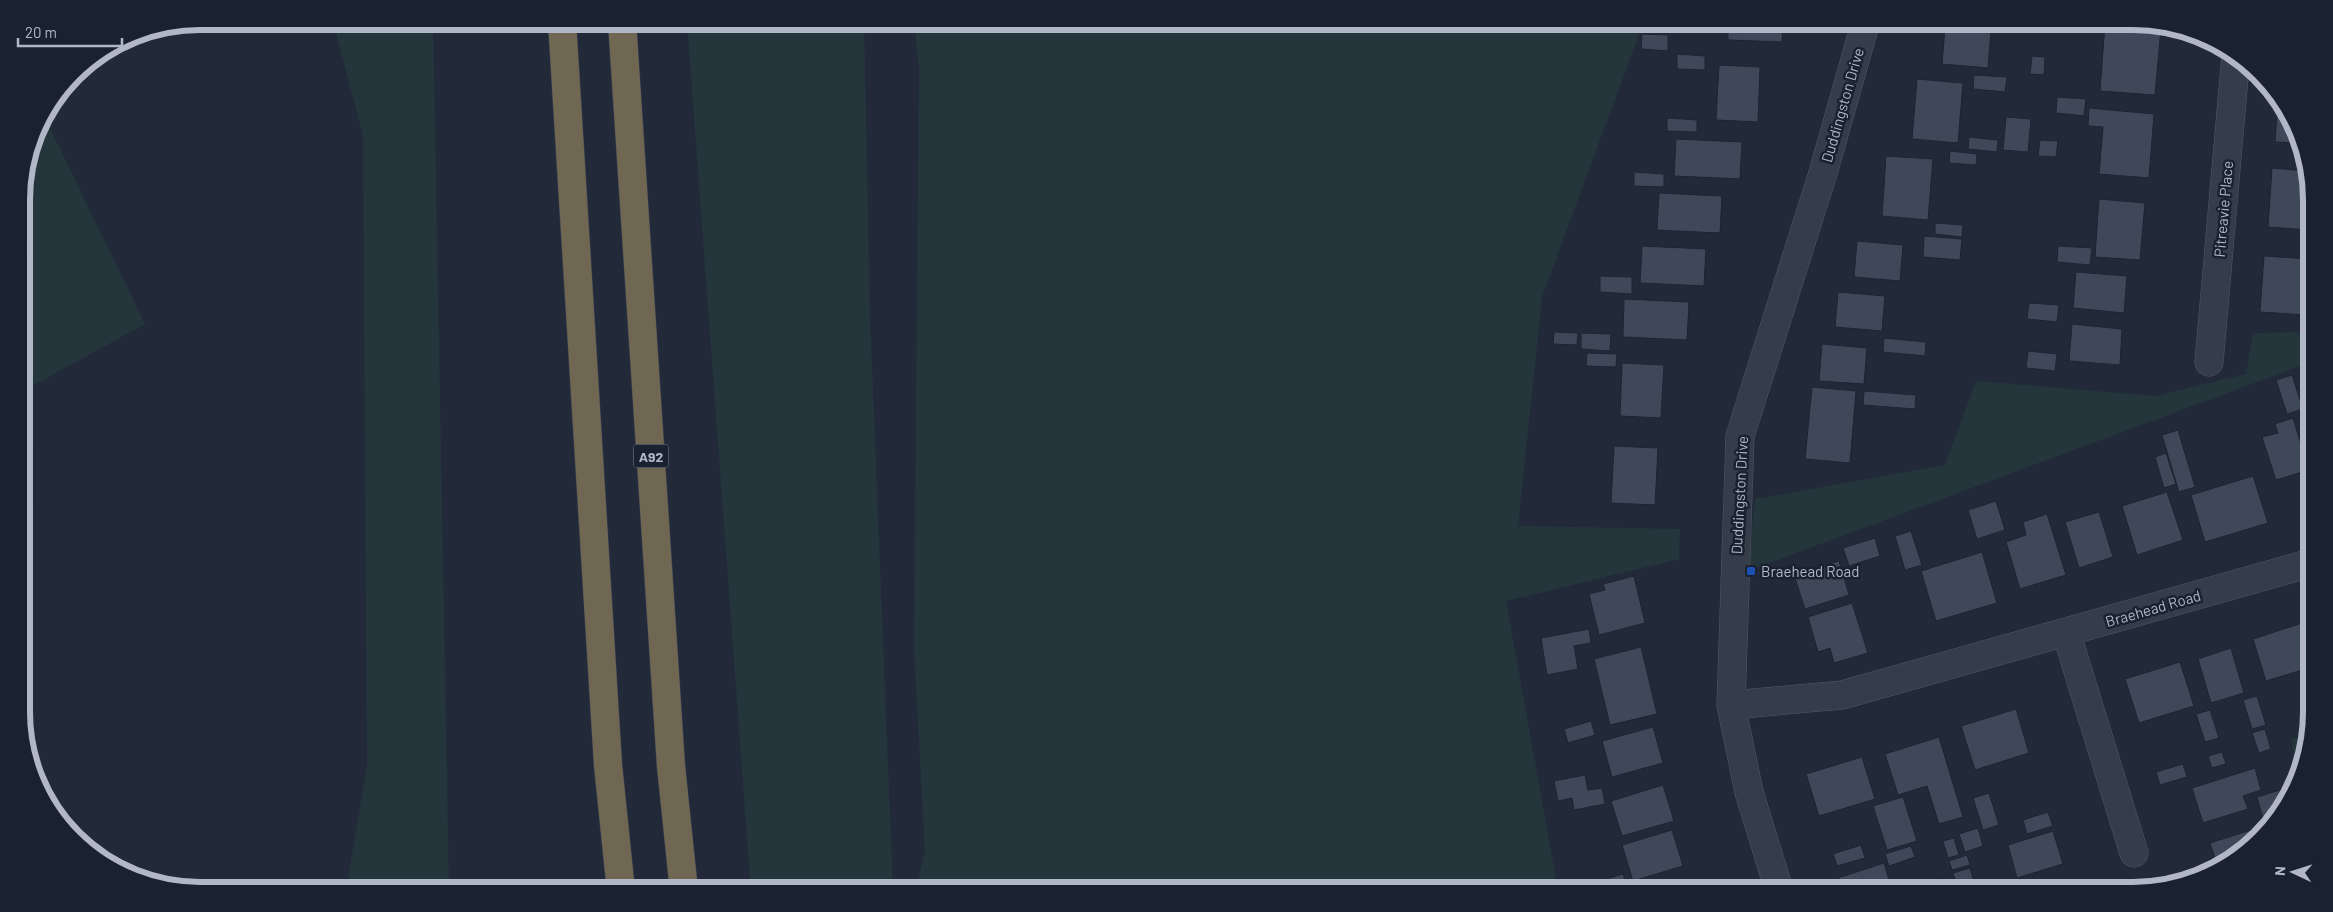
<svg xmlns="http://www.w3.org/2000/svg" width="2333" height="912" viewBox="0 0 2333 912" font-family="Barlow,sans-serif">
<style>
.green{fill:#24363b}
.building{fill:#3e4859;stroke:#1d2431}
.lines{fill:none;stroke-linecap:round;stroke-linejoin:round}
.minor-casing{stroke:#515765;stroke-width:29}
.highway-casing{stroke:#3e4452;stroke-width:29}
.minor{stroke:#363d4a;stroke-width:28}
.highway{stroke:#706753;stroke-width:28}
.transit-dot{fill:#1a4fb4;stroke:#1b222f;stroke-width:2}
.labels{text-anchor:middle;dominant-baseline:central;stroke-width:5;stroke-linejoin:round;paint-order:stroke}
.shield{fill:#1b222f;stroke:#848a99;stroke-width:1}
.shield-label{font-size:14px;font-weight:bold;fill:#b1b7c6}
.street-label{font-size:15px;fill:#b1b7c6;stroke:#1b222f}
.poi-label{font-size:15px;fill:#b1b7c6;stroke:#1b222f;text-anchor:start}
.rim{fill:none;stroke:#b1b7c6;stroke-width:6}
</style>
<rect width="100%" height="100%" fill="#222a3a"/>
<!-- green -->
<path class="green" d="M 333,21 L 433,21 L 449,891 L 346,891 L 367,766 L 363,136 Z
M 687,21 L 864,21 L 870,318 L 893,891 L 751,891 Z
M 914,21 L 1644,21 L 1542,297 L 1518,526 L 1680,529 L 1679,559 L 1506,601 L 1558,890 L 915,891 L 925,852 L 914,648 L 919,69 Z
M 44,116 L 145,324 L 23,391 L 22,188 L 40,121 Z
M 2311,332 L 2311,362 L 1748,571 L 1755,499 L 1945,465 L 1976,381 L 2156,396 L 2246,374 L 2253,333 Z
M 2308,736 L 2302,769 L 2298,777 L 2291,739 Z"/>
<!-- building -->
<path class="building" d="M 1728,21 L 1783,21 L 1782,42 L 1728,40 Z
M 2067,21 L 2100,21 L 2099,26 L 2067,23 Z
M 2105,23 L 2161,28 L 2155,95 L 2100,91 Z
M 1945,27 L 1991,30 L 1988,68 L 1942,64 Z
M 1642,34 L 1668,35 L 1668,51 L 1641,49 Z
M 1677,54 L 1705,56 L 1705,70 L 1677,69 Z
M 2032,56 L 2045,57 L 2044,75 L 2030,74 Z
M 1719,65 L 1760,67 L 1758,122 L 1716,120 Z
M 1974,75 L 2007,77 L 2005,92 L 1973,89 Z
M 1917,79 L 1963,83 L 1958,143 L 1912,139 Z
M 2057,97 L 2086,99 L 2084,116 L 2056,113 Z
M 2278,100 L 2296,143 L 2275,142 Z
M 2089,108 L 2154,114 L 2149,178 L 2099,174 L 2103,127 L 2088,126 Z
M 2006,117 L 2031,119 L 2028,152 L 2003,150 Z
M 1667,118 L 1697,120 L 1697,132 L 1667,131 Z
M 1969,137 L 1998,140 L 1997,152 L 1968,149 Z
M 1676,139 L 1742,142 L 1740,179 L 1674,176 Z
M 2040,140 L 2058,141 L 2056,157 L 2038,156 Z
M 1950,151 L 1977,154 L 1976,165 L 1949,163 Z
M 1886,156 L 1933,159 L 1928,220 L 1882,216 Z
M 2272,168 L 2308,171 L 2310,177 L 2310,230 L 2268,227 Z
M 1634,172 L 1664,174 L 1664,187 L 1634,186 Z
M 1659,193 L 1722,196 L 1720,233 L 1657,230 Z
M 2099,199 L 2145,203 L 2140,260 L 2095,257 Z
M 1935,223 L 1963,225 L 1962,237 L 1935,234 Z
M 1924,236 L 1962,239 L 1960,260 L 1923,257 Z
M 1857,241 L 1903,245 L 1900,281 L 1854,277 Z
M 1642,246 L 1706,249 L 1704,286 L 1640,283 Z
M 2058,246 L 2092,248 L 2090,265 L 2057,262 Z
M 2264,256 L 2309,259 L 2305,315 L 2260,312 Z
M 2076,272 L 2127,276 L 2124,313 L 2073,308 Z
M 1600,276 L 1632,277 L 1632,294 L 1600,292 Z
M 1838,292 L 1885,296 L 1882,331 L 1835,327 Z
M 1624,299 L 1689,302 L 1687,340 L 1623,337 Z
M 2029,303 L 2059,305 L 2057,322 L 2027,319 Z
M 2072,324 L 2122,329 L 2120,365 L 2069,361 Z
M 1554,332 L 1578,333 L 1577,345 L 1553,344 Z
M 1581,333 L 1611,334 L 1610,351 L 1581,349 Z
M 1884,338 L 1926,342 L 1925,356 L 1883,352 Z
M 1822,344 L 1867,348 L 1864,384 L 1819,381 Z
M 2028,351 L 2057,354 L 2055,371 L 2026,368 Z
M 1587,353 L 1617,354 L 1616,367 L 1586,366 Z
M 1622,363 L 1664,365 L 1661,418 L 1620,416 Z
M 2292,375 L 2303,409 L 2287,414 L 2276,380 Z
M 1812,387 L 1856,391 L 1850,463 L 1805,459 Z
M 1864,391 L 1916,395 L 1915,409 L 1863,405 Z
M 2293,418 L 2309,470 L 2276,480 L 2262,437 L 2278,433 L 2275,424 Z
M 2178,430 L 2195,487 L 2179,492 L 2162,435 Z
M 1614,446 L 1658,448 L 1655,505 L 1611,503 Z
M 2166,453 L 2176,484 L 2164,488 L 2155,457 Z
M 2253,476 L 2268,523 L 2205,542 L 2191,495 Z
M 2167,492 L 2183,540 L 2137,555 L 2122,506 Z
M 1996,501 L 2005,530 L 1977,539 L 1968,510 Z
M 2099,512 L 2113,557 L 2079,568 L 2065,522 Z
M 2047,514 L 2066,575 L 2020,589 L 2006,542 L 2026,535 L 2023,522 Z
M 1911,531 L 1922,565 L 1905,570 L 1895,536 Z
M 1875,538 L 1880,556 L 1849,566 L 1843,548 Z
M 1982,552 L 1997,603 L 1936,621 L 1921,571 Z
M 1839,561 L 1849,595 L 1805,609 L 1794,575 Z
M 1634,576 L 1645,623 L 1599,635 L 1589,594 L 1605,590 L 1603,584 Z
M 1852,603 L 1868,653 L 1834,663 L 1830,648 L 1818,652 L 1808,617 Z
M 2308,621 L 2312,632 L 2312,667 L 2266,681 L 2253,639 Z
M 1589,629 L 1591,643 L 1574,646 L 1578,669 L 1547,675 L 1541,638 Z
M 1641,647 L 1657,714 L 1610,725 L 1594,659 Z
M 2231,648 L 2244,693 L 2211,703 L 2198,659 Z
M 2180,662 L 2194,706 L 2139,723 L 2125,679 Z
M 2257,696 L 2266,725 L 2252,729 L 2243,700 Z
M 2016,709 L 2029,753 L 1975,770 L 1961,726 Z
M 2210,710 L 2219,738 L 2205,742 L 2196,714 Z
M 1591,721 L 1595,735 L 1568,743 L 1564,729 Z
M 1653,727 L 1663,763 L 1612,777 L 1602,741 Z
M 2265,729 L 2271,749 L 2259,753 L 2252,733 Z
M 1939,737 L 1963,817 L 1939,824 L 1927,786 L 1898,795 L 1885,754 Z
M 2222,752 L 2226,764 L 2212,768 L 2208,756 Z
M 1862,757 L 1875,799 L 1819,816 L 1806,774 Z
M 2183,764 L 2187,777 L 2160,785 L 2156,772 Z
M 2255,768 L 2261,790 L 2243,796 L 2248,809 L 2203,823 L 2192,788 Z
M 1585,775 L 1588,790 L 1602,788 L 1605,804 L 1574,810 L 1572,798 L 1558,801 L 1554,781 Z
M 1663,785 L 1674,821 L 1622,836 L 1611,801 Z
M 2293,786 L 2275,820 L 2266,829 L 2257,797 Z
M 1989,793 L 1999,825 L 1983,830 L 1973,798 Z
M 1903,797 L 1917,841 L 1887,850 L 1873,806 Z
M 2048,812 L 2053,826 L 2027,834 L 2023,820 Z
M 1978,828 L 1983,846 L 1965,852 L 1959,834 Z
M 2254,829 L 2257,838 L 2241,854 L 2218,867 L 2210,843 Z
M 1672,830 L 1683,866 L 1633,881 L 1622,845 Z
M 2053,831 L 2063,864 L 2017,878 L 2008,845 Z
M 1954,838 L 1959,855 L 1948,858 L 1943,841 Z
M 1861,845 L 1865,858 L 1837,866 L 1833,854 Z
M 1911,846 L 1915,857 L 1889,866 L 1885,854 Z
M 1967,855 L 1970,865 L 1952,870 L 1949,861 Z
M 1884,863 L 1892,890 L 1905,886 L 1906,890 L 1842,890 L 1838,878 Z
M 1970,868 L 1976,889 L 1959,890 L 1953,873 Z
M 1623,874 L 1628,890 L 1589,890 L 1587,885 Z
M 1940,878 L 1944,890 L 1932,890 L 1929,882 Z
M 1690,886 L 1692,890 L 1676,890 Z"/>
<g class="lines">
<defs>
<path id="minor" d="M 2209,362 L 2236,55
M 2066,632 L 2134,853
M 1731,705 L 1842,695 L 2311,563
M 1779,890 L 1749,792 L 1731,705 L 1740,436 L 1823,173 L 1866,21"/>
<path id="highway" d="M 562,21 L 608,765 L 621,891
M 622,21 L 671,766 L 684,891"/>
</defs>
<!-- minor casing -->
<use href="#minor" class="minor-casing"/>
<!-- highway casing -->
<use href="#highway" class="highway-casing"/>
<!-- minor -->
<use href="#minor" class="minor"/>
<!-- highway -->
<use href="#highway" class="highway"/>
</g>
<!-- markers -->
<rect class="transit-dot" x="1746" y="566" width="10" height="10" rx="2.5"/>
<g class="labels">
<!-- shield labels -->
<rect class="shield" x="633.5" y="444.5" width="35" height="23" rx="4"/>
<g class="shield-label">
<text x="651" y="456">A92</text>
</g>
<!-- street labels -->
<g class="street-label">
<text transform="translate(1842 105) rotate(-74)">Duddingston Drive</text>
<text transform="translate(2223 209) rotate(-85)">Pitreavie Place</text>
<text transform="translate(1739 495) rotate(-87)">Duddingston Drive</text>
<text transform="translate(2153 608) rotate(-16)">Braehead Road</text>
</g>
<!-- poi labels -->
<g class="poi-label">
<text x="1761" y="571">Braehead Road</text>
</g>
</g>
<!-- crop -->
<path d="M0 0H2333V912H0ZM200 30H2133A170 170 0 0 1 2303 200V712A170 170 0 0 1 2133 882H200A170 170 0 0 1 30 712V200A170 170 0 0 1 200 30Z" fill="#1b222f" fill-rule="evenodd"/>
<path class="rim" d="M200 30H2133A170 170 0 0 1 2303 200V712A170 170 0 0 1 2133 882H200A170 170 0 0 1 30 712V200A170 170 0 0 1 200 30Z"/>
<!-- north arrow -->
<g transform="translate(2293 872) rotate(274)" stroke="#1b222f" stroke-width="4" paint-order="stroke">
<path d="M0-4L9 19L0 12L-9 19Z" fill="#b1b7c6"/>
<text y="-8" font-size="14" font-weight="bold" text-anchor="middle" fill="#b1b7c6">N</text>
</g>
<!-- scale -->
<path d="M18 38v8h104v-8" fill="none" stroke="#b1b7c6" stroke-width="2.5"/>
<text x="25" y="38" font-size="15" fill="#b1b7c6" stroke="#1b222f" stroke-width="4" paint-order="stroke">20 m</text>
</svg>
